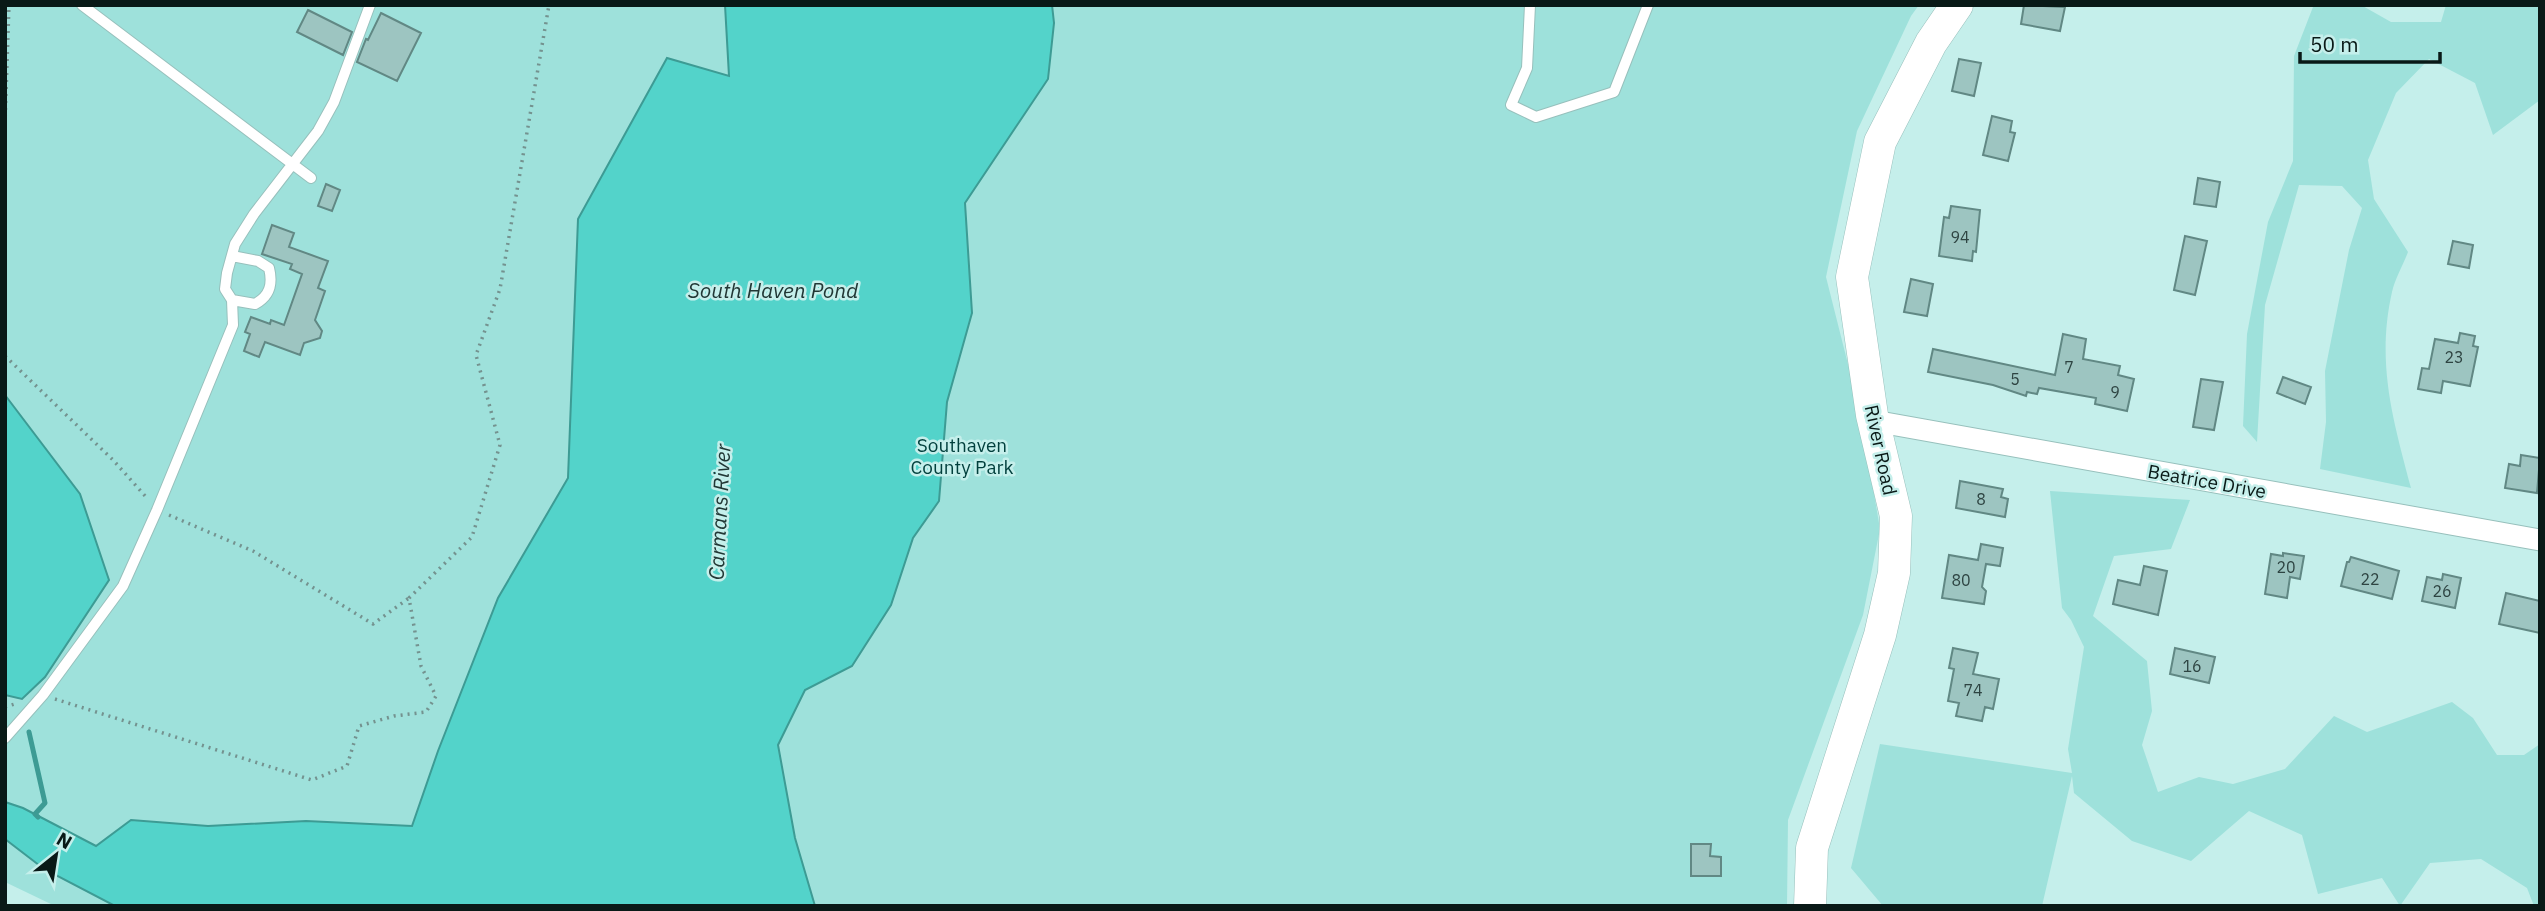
<svg xmlns="http://www.w3.org/2000/svg" width="2545" height="911" viewBox="0 0 2545 911" font-family="'IBM Plex Sans',sans-serif">
<style>
.green{fill:#9ee1db}
.water{fill:#53d3ca;stroke:#3d9b94;stroke-width:2}
.lines{fill:none;stroke-linecap:round;stroke-linejoin:round}
.stream{stroke:#3d9b94;stroke-width:5}
.building{fill:#9dc5c1;stroke:#618884;stroke-width:2}
.lane-casing{stroke:#97c0bc;stroke-width:12}
.street-casing{stroke:#97c0bc;stroke-width:23}
.secondary-casing{stroke:#97c0bc;stroke-width:33}
.path{stroke:#74928f;stroke-width:3.5;stroke-dasharray:2 5;stroke-linecap:butt}
.lane{stroke:#fff;stroke-width:10}
.street{stroke:#fff;stroke-width:21}
.secondary{stroke:#fff;stroke-width:32}
.labels{text-anchor:middle;dominant-baseline:central;stroke-width:5;stroke-linejoin:round;paint-order:stroke}
.number-label{font-size:16px;fill:#2e4442}
.park-label{font-size:19px;fill:#013f3c;stroke:#c5efeb}
.street-label{font-size:19px;fill:#091917;stroke:#c5efeb}
.water-label{font-size:21px;font-style:italic;fill:#213735;stroke:#c5efeb}
</style>
<rect width="100%" height="100%" fill="#c5efeb"/>
<!-- green -->
<path class="green" d="M 5,5 L 1919,5 L 1911,16 L 1857,131 L 1826,277 L 1860,412 L 1880,529 L 1863,615 L 1788,820 L 1787,906 L 55,906 L 5,882 Z
M 2324,5 L 2361,5 L 2391,22 L 2441,22 L 2446,5 L 2540,5 L 2540,100 L 2493,135 L 2475,83 L 2429,59 L 2396,93 L 2368,160 L 2374,199 L 2408,252 C 2403,265 2395,279 2392,292 C 2376,363 2393,420 2411,488 L 2320,469 L 2326,422 L 2325,371 L 2349,250 L 2362,208 L 2342,186 L 2299,185 L 2265,305 L 2257,442 L 2243,426 L 2247,334 L 2268,222 L 2293,161 L 2294,56 L 2313,7 Z
M 2050,491 L 2190,500 L 2171,549 L 2114,556 L 2093,616 L 2147,661 L 2152,711 L 2142,745 L 2158,792 L 2199,777 L 2233,784 L 2285,769 L 2334,716 L 2367,732 L 2452,702 L 2473,718 L 2497,755 L 2524,755 L 2540,744 L 2540,906 L 2534,906 L 2527,888 L 2481,859 L 2430,863 L 2400,906 L 2382,878 L 2318,894 L 2302,835 L 2249,811 L 2191,861 L 2132,841 L 2074,793 L 2072,776 L 2042,906 L 1883,906 L 1851,868 L 1880,744 L 2072,773 L 2068,749 L 2084,647 L 2071,620 L 2062,608 Z"/>
<!-- water -->
<path class="water" d="M 725,5 L 1052,5 L 1054,23 L 1048,79 L 965,203 L 972,313 L 947,402 L 939,501 L 913,538 L 891,605 L 852,666 L 805,690 L 778,745 L 795,838 L 815,906 L 115,906 L 44,869 L 5,839 L 5,802 L 23,808 L 96,846 L 131,820 L 208,826 L 306,821 L 412,826 L 438,751 L 498,598 L 568,478 L 578,219 L 667,58 L 729,76 Z
M 5,395 L 80,494 L 109,580 L 45,677 L 22,699 L 5,695 Z"/>
<g class="lines">
<!-- stream -->
<path class="stream" d="M 29,732 L 45,803 L 35,814 L 38,817"/>
</g>
<!-- building -->
<path class="building" d="M 2024,5 L 2065,7 L 2060,31 L 2021,24 Z
M 308,10 L 352,32 L 343,55 L 297,32 Z
M 381,13 L 421,33 L 397,81 L 357,62 L 366,39 L 368,40 Z
M 1959,59 L 1981,63 L 1974,96 L 1952,91 Z
M 1992,116 L 2012,121 L 2010,132 L 2015,133 L 2008,161 L 1983,155 Z
M 2198,178 L 2220,182 L 2216,207 L 2194,204 Z
M 326,184 L 340,190 L 332,211 L 318,206 Z
M 1951,206 L 1980,210 L 1976,252 L 1973,251 L 1972,261 L 1939,256 L 1944,217 L 1949,218 Z
M 272,225 L 294,233 L 289,247 L 328,261 L 318,288 L 325,291 L 315,320 L 322,331 L 320,338 L 304,343 L 300,355 L 265,342 L 259,357 L 244,351 L 250,334 L 245,332 L 251,317 L 270,324 L 271,320 L 284,325 L 302,274 L 290,269 L 292,264 L 262,254 Z
M 2185,236 L 2207,241 L 2195,295 L 2174,290 Z
M 2453,241 L 2473,245 L 2469,268 L 2448,264 Z
M 1911,279 L 1933,284 L 1927,316 L 1904,312 Z
M 2460,333 L 2475,336 L 2473,346 L 2478,347 L 2470,386 L 2443,381 L 2441,393 L 2418,389 L 2422,368 L 2429,369 L 2435,339 L 2458,343 Z
M 2063,334 L 2086,339 L 2083,359 L 2120,366 L 2118,375 L 2134,379 L 2127,411 L 2095,404 L 2096,398 L 2039,388 L 2037,394 L 2027,392 L 2026,396 L 1993,385 L 1928,372 L 1933,349 L 2055,375 Z
M 2283,377 L 2311,387 L 2305,404 L 2277,393 Z
M 2201,379 L 2223,382 L 2214,430 L 2193,427 Z
M 2521,455 L 2540,458 L 2537,493 L 2505,488 L 2509,464 L 2520,466 Z
M 1960,481 L 2003,489 L 2001,497 L 2008,499 L 2005,517 L 1956,508 Z
M 1981,544 L 2003,548 L 2000,566 L 1986,564 L 1982,587 L 1986,591 L 1984,604 L 1942,598 L 1949,555 L 1978,560 Z
M 2283,553 L 2304,556 L 2300,579 L 2290,577 L 2287,598 L 2265,594 L 2271,554 L 2283,556 Z
M 2351,557 L 2399,571 L 2392,599 L 2341,586 L 2347,562 L 2349,562 Z
M 2144,566 L 2167,571 L 2158,615 L 2113,604 L 2118,580 L 2140,585 Z
M 2443,574 L 2461,578 L 2455,608 L 2422,601 L 2427,577 L 2442,580 Z
M 2506,593 L 2540,601 L 2540,633 L 2499,624 Z
M 1953,648 L 1978,653 L 1973,674 L 1999,679 L 1993,709 L 1985,707 L 1982,721 L 1956,716 L 1959,703 L 1948,701 L 1954,669 L 1949,668 Z
M 2175,648 L 2215,657 L 2209,683 L 2170,674 Z
M 1691,844 L 1711,844 L 1710,856 L 1721,857 L 1721,876 L 1691,876 Z"/>
<g class="lines">
<defs>
<path id="lane" d="M 82,5 L 311,178
M 1530,5 L 1527,68 L 1511,105 L 1536,117 L 1614,92 L 1648,5
M 232,256 L 258,261 L 269,268 C 273,284 270,296 255,304 L 232,300
M 5,738 L 43,695 L 123,586 L 157,510 L 233,325 L 232,300 L 225,289 L 227,273 L 235,244 L 254,214 L 318,131 L 334,102 L 370,5"/>
<path id="street" d="M 1874,421 L 2540,540"/>
<path id="secondary" d="M 1810,906 L 1812,848 L 1880,635 L 1894,573 L 1896,516 L 1872,415 L 1852,277 L 1880,142 L 1931,43 L 1957,5"/>
</defs>
<!-- lane casing -->
<use href="#lane" class="lane-casing"/>
<!-- street casing -->
<use href="#street" class="street-casing"/>
<!-- secondary casing -->
<use href="#secondary" class="secondary-casing"/>
<!-- path -->
<path class="path" d="M 5,124 L 9,5
M 5,356 L 113,460 L 147,498
M 169,515 L 253,551 L 373,624 L 409,598
M 55,699 L 312,780 L 347,766 L 359,726 L 394,716 L 426,712 L 436,696 L 421,666 L 409,598 L 472,537 L 500,445 L 476,355 L 500,289 L 549,5
M 5,707 L 18,703"/>
<!-- lane -->
<use href="#lane" class="lane"/>
<!-- street -->
<use href="#street" class="street"/>
<!-- secondary -->
<use href="#secondary" class="secondary"/>
</g>
<g class="labels">
<!-- number labels -->
<g class="number-label">
<text x="1960" y="237">94</text>
<text x="2454" y="357">23</text>
<text x="2069" y="367">7</text>
<text x="2015" y="379">5</text>
<text x="2115" y="392">9</text>
<text x="1981" y="499">8</text>
<text x="2286" y="567">20</text>
<text x="2370" y="579">22</text>
<text x="1961" y="580">80</text>
<text x="2442" y="591">26</text>
<text x="2192" y="666">16</text>
<text x="1973" y="690">74</text>
</g>
<!-- park labels -->
<g class="park-label">
<text x="962" y="445">Southaven<tspan x="962" dy="22">County Park</tspan></text>
</g>
<!-- street labels -->
<g class="street-label">
<text transform="translate(1881 450) rotate(78)">River Road</text>
<text transform="translate(2207 481) rotate(10)">Beatrice Drive</text>
</g>
<!-- water labels -->
<g class="water-label">
<text x="773" y="290">South Haven Pond</text>
<text transform="translate(719 512) rotate(-87)">Carmans River</text>
</g>
</g>
<!-- border -->
<rect width="2545" height="911" fill="none" stroke="#091917" stroke-width="14"/>
<!-- north arrow -->
<g transform="translate(56 855) rotate(30)" stroke="#c5efeb" stroke-width="5" paint-order="stroke">
<path d="M0-5L12 26L0 18L-12 26Z" fill="#091917"/>
<text y="-10" font-size="19" font-weight="bold" text-anchor="middle" fill="#091917">N</text>
</g>
<!-- scale -->
<path d="M2300 52v10h140v-10" fill="none" stroke="#091917" stroke-width="3.5"/>
<text x="2310" y="52" font-size="21" fill="#091917" stroke="#c5efeb" stroke-width="5" paint-order="stroke">50 m</text>
</svg>
